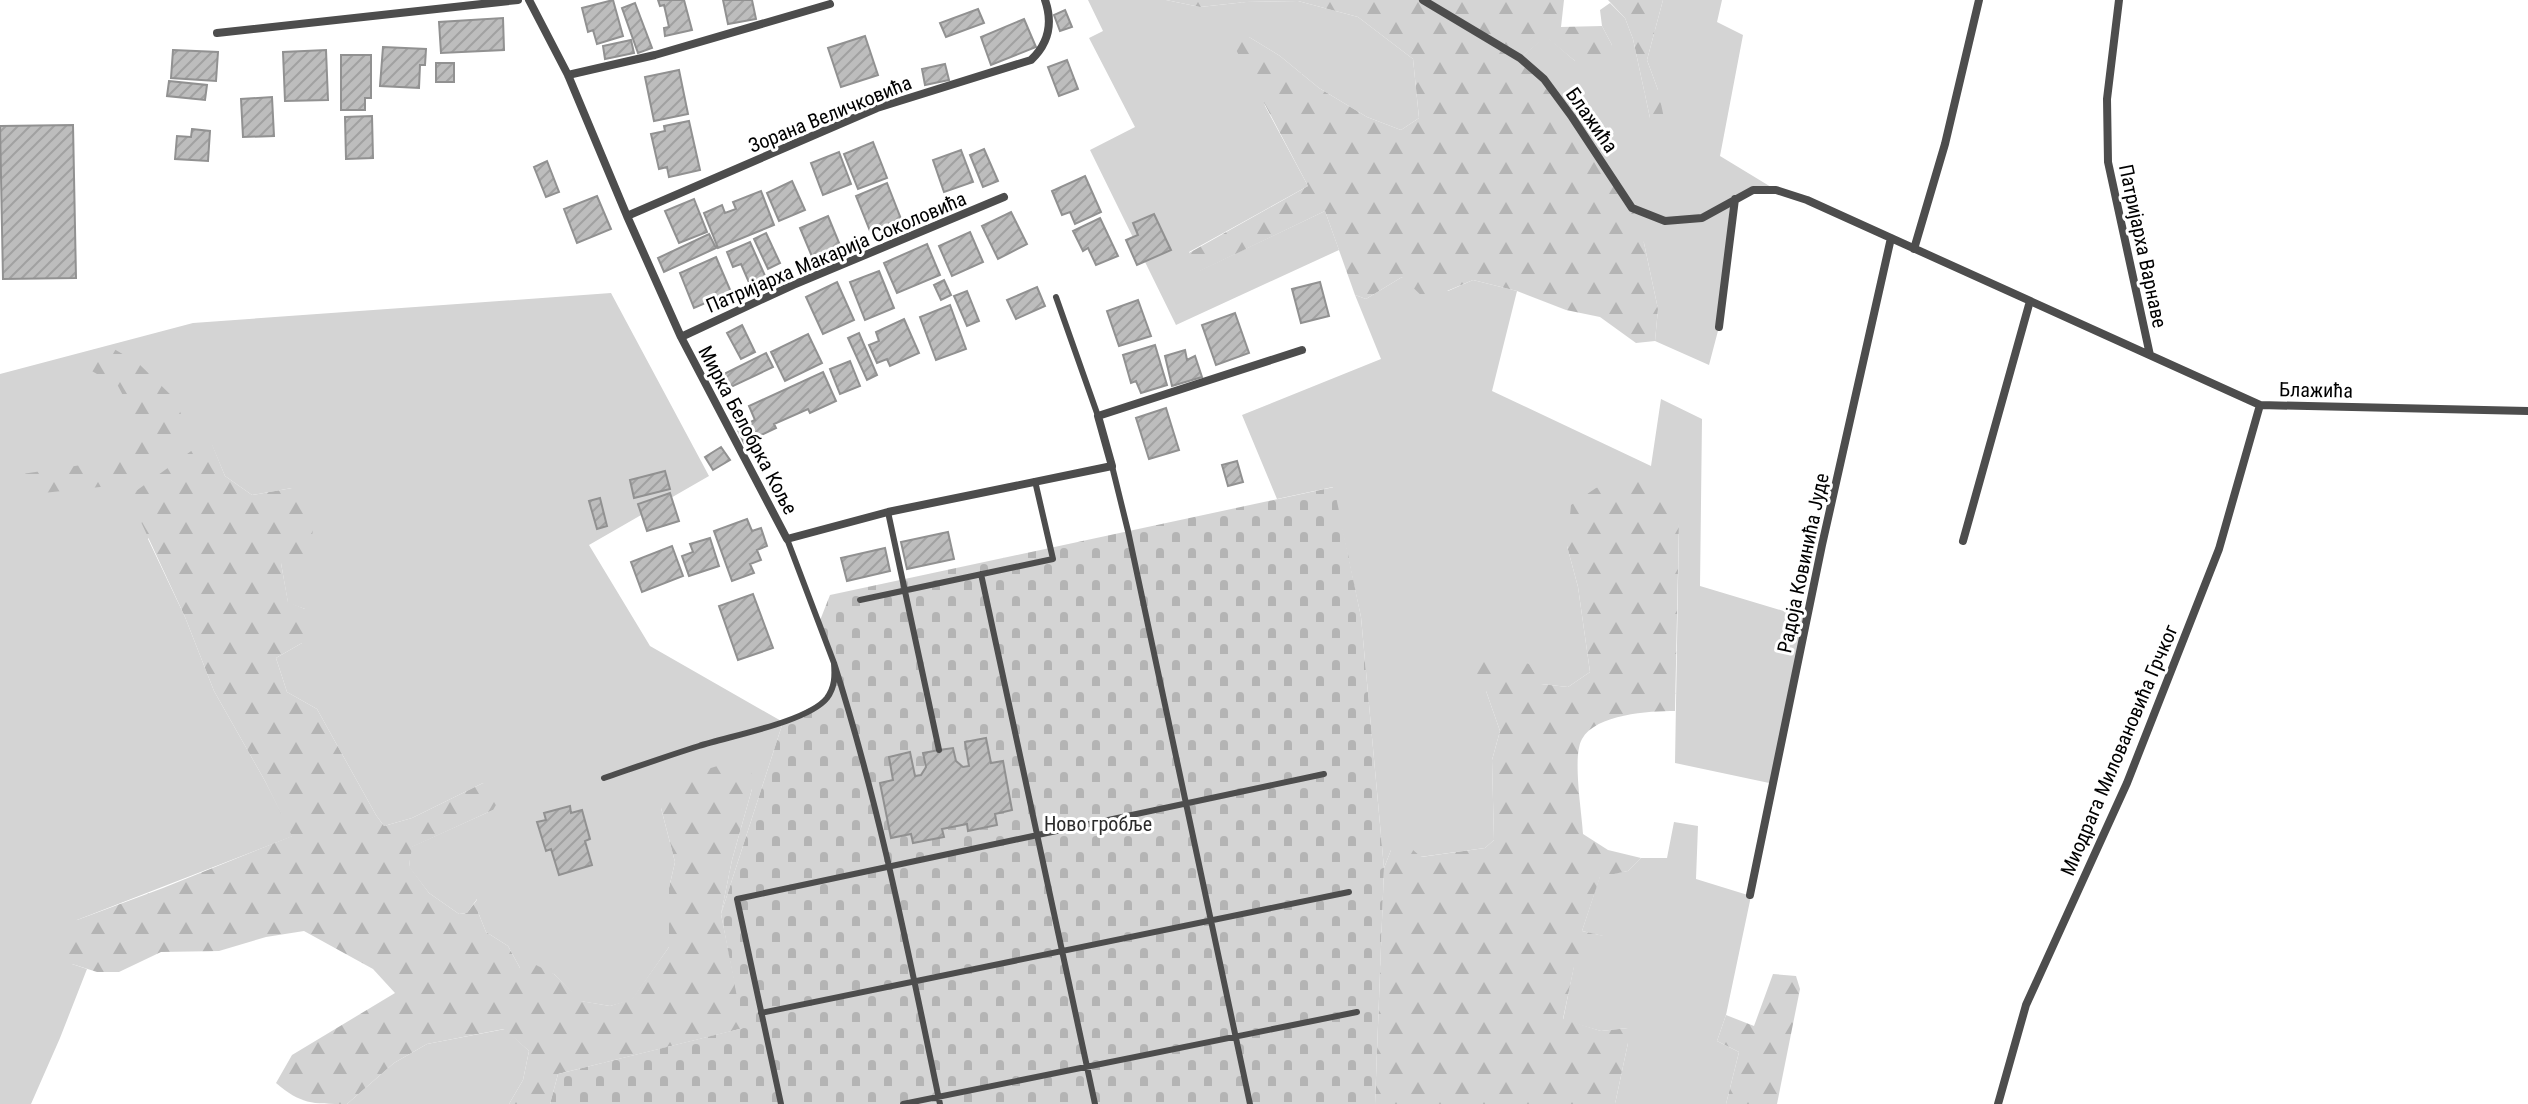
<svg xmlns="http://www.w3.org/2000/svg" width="2528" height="1104" viewBox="0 0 2528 1104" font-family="'Roboto Condensed',sans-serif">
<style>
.grass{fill:#d4d4d4}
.forest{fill:url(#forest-firs)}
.cemetery{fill:url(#cemetery-stones)}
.building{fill:url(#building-hatch);stroke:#919191;stroke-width:2}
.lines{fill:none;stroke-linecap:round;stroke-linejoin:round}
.lane{stroke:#4d4d4d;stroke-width:6}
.street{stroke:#4d4d4d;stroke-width:8}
.labels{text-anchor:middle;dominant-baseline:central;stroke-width:6;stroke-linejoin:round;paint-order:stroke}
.street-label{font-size:20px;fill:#000;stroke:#fff}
.park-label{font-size:20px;fill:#2b2b2b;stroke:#fff}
</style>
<defs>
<pattern id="forest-firs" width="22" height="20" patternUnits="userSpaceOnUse" patternTransform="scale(2)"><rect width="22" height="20" fill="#d4d4d4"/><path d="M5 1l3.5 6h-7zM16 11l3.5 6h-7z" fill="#b4b4b4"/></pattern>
<pattern id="cemetery-stones" width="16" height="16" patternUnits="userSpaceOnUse" patternTransform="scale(2)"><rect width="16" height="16" fill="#d4d4d4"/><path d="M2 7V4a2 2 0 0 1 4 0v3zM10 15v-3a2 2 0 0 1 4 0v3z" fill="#b4b4b4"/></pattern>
<pattern id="building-hatch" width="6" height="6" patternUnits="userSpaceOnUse" patternTransform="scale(2)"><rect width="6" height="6" fill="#bdbdbd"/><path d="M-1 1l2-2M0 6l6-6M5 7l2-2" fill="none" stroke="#a1a1a1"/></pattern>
</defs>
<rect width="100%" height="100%" fill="#fff"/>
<!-- grass -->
<path class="grass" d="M 1088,0 L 1166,0 L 1200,7 L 1246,2 L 1298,1 L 1358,17 L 1413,59 L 1419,118 L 1401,130 L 1367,117 L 1319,88 L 1280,56 L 1249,37 L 1265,106 L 1308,186 L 1189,252 L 1199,271 L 1325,211 L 1339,250 L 1176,325 L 1090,150 L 1135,127 L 1089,38 L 1103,31 Z
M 1663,0 L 1722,0 L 1717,22 L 1743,35 L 1720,156 L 1776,190 L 1753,190 L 1735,199 L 1719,327 L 1709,365 L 1655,341 L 1658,309 L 1644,243 L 1520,58 L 1546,36 L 1575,61 L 1612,45 L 1602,26 L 1600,10 L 1610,3 L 1625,18 L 1633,39 L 1650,118 L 1658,90 L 1647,60 Z
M 1402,277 L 1448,291 L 1473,280 L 1517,291 L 1492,391 L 1651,466 L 1661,399 L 1702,419 L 1700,586 L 1807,618 L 1774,784 L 1675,763 L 1679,523 L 1567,546 L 1578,587 L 1590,672 L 1568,687 L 1541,684 L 1486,691 L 1500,731 L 1492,760 L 1494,840 L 1485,848 L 1420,857 L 1391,850 L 1384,868 L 1361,617 L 1333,487 L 1277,499 L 1242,415 L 1381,359 L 1355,295 L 1366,299 Z
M 611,293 L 709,476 L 589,545 L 650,646 L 783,722 L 721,914 L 732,860 L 752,789 L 661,808 L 675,862 L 669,888 L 669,947 L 632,1000 L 610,1006 L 580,1001 L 554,974 L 520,968 L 508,946 L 486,932 L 478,912 L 477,899 L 467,913 L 459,914 L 429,893 L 409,867 L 411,847 L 493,810 L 483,783 L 412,818 L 384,826 L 376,815 L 317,709 L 287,692 L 276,658 L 302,643 L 305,609 L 288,603 L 281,563 L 292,488 L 252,495 L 225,476 L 212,445 L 148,539 L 185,617 L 214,691 L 265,781 L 293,836 L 77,920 L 72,964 L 87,969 L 60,1038 L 31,1104 L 0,1104 L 0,374 L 193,323 Z
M 1674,822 L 1698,826 L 1696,879 L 1751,896 L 1726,1015 L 1717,1041 L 1739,1052 L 1726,1104 L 1615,1104 L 1628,1043 L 1628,1028 L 1601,1031 L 1563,1020 L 1574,966 L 1603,936 L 1582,931 L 1600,876 L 1628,871 L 1641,858 L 1667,858 Z
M 505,1029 L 529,1051 L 523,1080 L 509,1104 L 347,1104 L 394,1063 L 427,1044 Z"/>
<!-- forest -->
<path class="forest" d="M 1166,0 L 1564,0 L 1561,27 L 1602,26 L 1612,45 L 1602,64 L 1575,61 L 1546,37 L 1520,58 L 1544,79 L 1632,208 L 1644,243 L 1658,309 L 1655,341 L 1636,343 L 1600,317 L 1566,310 L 1517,291 L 1473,280 L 1426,300 L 1402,277 L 1366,299 L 1355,295 L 1325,211 L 1198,272 L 1189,253 L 1308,186 L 1234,46 L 1249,37 L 1280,56 L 1319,88 L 1367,117 L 1401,130 L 1419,118 L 1413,59 L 1358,17 L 1298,1 L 1246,2 L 1200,7 Z
M 1608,0 L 1663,0 L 1647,60 L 1658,90 L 1664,118 L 1650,118 L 1633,39 L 1625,18 Z
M 95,349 L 114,349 L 138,363 L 176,400 L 183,420 L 170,446 L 120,480 L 100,487 L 43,493 L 21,492 L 19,483 L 22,474 L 108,461 L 128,452 L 136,437 L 134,416 L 118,386 L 76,362 Z
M 212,444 L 225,476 L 252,495 L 292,488 L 316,507 L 310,551 L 281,563 L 288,602 L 305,609 L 319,628 L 302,643 L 276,658 L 287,692 L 317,709 L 376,815 L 384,826 L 412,818 L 483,783 L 503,793 L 493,810 L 412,847 L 409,866 L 429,893 L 459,914 L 467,913 L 479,897 L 478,912 L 486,932 L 508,946 L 520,968 L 534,964 L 554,974 L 581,1001 L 610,1006 L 632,999 L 669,947 L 669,888 L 675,862 L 661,808 L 663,791 C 690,773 712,766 744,760 L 751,768 L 752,789 L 732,860 L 721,914 L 744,1028 L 558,1074 L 550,1104 L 509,1104 L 523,1080 L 529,1051 L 504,1029 L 427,1044 L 394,1063 L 347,1104 C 311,1104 301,1104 276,1083 L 292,1055 L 395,993 L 373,969 L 304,931 L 266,937 L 219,951 L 161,952 L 119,972 L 97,972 L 72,964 L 64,951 L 73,924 L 77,920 L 163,888 L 292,836 L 265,781 L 214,691 L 185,617 L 129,496 L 194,449 Z
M 1635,476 L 1663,493 L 1679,523 L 1675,711 C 1649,711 1596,714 1582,739 C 1572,756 1582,813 1583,834 L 1608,850 L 1641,858 L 1628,871 L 1600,877 L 1582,931 L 1604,936 L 1592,959 L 1574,967 L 1563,1019 L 1601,1031 L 1628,1028 L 1628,1043 L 1615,1104 L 1375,1104 L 1384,868 L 1391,850 L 1404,842 L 1421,857 L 1485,848 L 1494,840 L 1492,760 L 1500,731 L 1486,691 L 1467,671 L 1488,655 L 1512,659 L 1529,664 L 1541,684 L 1568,687 L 1590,672 L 1578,587 L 1567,546 L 1571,505 L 1596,488 Z
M 1773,974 L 1796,976 L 1800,989 L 1777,1104 L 1726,1104 L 1739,1052 L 1717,1041 L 1726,1015 L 1754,1026 Z"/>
<!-- cemetery -->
<path class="cemetery" d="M 1334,487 L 1361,617 L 1384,868 L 1375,1104 L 550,1104 L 558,1074 L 743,1028 L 721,914 L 783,722 L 826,699 L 836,679 L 819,623 L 830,595 Z"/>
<!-- building -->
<path class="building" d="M 613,0 L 623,36 L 597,44 L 593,30 L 588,32 L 582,8 Z
M 658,0 L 684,0 L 692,30 L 665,36 L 664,28 L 669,27 L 664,5 L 660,6 Z
M 723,0 L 752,0 L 756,19 L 728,24 Z
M 635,3 L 652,48 L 638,53 L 622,8 Z
M 978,9 L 984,23 L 946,37 L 940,23 Z
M 1065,10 L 1072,27 L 1060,31 L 1054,15 Z
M 503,18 L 504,50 L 441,53 L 439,22 Z
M 1024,19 L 1036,47 L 991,65 L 981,37 Z
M 865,36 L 878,75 L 841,87 L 828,48 Z
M 631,40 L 634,53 L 605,59 L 603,46 Z
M 383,47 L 426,49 L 425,65 L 420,65 L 419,88 L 380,86 Z
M 173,50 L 218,52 L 216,81 L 171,78 Z
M 326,50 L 328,100 L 285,101 L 283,52 Z
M 341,55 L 371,55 L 371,98 L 365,98 L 365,110 L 341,110 Z
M 1067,60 L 1078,89 L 1059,96 L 1048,67 Z
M 436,63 L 454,63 L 454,82 L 436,82 Z
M 945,64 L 949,80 L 925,85 L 922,69 Z
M 679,70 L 688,114 L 654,121 L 645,77 Z
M 169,81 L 207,85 L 205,100 L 167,96 Z
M 272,97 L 274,136 L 243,137 L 241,99 Z
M 372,116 L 373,158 L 346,159 L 345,117 Z
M 689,121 L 700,170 L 669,177 L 667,167 L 659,169 L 651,134 L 665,131 L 664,126 Z
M 73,125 L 76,278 L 3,279 L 0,126 Z
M 192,129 L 210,131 L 208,161 L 175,159 L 177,136 L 191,137 Z
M 873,142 L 887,178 L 858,189 L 844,154 Z
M 984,149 L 998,181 L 983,187 L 970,155 Z
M 961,150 L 973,182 L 944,192 L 933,160 Z
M 839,152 L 851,184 L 823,195 L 811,163 Z
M 547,161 L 559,192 L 546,197 L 534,167 Z
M 1085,176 L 1101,212 L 1075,224 L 1070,212 L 1062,215 L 1052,191 Z
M 792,181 L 805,210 L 779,221 L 767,193 Z
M 887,183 L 901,219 L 870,231 L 856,196 Z
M 761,191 L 774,225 L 718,248 L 704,213 L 722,205 L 725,213 L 736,209 L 733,202 Z
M 597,196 L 611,229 L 577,243 L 564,209 Z
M 694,199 L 707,232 L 679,243 L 665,211 Z
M 1011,212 L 1027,244 L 998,259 L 982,226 Z
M 1154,214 L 1171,250 L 1137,265 L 1126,240 L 1138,235 L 1133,223 Z
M 828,216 L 844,255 L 816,266 L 800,228 Z
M 1100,218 L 1118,256 L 1096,265 L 1088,248 L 1083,251 L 1073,231 Z
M 970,232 L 983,262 L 952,276 L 939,246 Z
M 766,233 L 780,263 L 768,269 L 754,239 Z
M 709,234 L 716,248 L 664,272 L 658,258 Z
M 750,242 L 770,287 L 754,294 L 741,264 L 733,267 L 727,252 Z
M 927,244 L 940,275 L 897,293 L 884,263 Z
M 716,257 L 731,292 L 694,308 L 680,273 Z
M 879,271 L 894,308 L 865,320 L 850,282 Z
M 944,280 L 951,295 L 941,300 L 934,285 Z
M 837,282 L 854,320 L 823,334 L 806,297 Z
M 1320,282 L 1329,316 L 1301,323 L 1292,289 Z
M 1037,287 L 1045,306 L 1016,319 L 1007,300 Z
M 967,291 L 979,321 L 967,326 L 954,296 Z
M 1138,300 L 1151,336 L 1119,346 L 1107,311 Z
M 950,305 L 966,349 L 936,360 L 920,317 Z
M 1235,313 L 1249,353 L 1216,365 L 1202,325 Z
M 904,319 L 919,353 L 890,366 L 887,359 L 877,363 L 869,345 L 879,341 L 876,332 Z
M 742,325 L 755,352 L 741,359 L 727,333 Z
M 859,333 L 877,375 L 867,380 L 848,338 Z
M 808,334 L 822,363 L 785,381 L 771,352 Z
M 1155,345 L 1167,385 L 1141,393 L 1136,381 L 1131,383 L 1123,355 Z
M 1185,350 L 1187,360 L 1195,356 L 1202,377 L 1172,386 L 1165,356 Z
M 766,353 L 773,367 L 731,387 L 729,382 L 722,385 L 718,377 Z
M 850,361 L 860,386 L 840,394 L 830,369 Z
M 823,372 L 836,401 L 810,413 L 808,409 L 774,424 L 776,428 L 744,443 L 737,428 L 755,420 L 749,406 Z
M 1166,408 L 1179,450 L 1149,459 L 1136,418 Z
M 721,447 L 730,460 L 713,470 L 705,457 Z
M 1237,461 L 1243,482 L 1228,486 L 1222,465 Z
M 665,471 L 670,489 L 634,498 L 630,480 Z
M 670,493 L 679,521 L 647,531 L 638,504 Z
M 600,498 L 607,526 L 597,529 L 589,501 Z
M 747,519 L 752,531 L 761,528 L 767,546 L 757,550 L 761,560 L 750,564 L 754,573 L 732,581 L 714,531 Z
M 948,532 L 954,559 L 907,569 L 901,542 Z
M 710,538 L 719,566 L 689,576 L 682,556 L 693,552 L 690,544 Z
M 672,546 L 683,576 L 642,592 L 631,562 Z
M 885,548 L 890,571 L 847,581 L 841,558 Z
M 753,594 L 773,648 L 738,660 L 719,606 Z
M 986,738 L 991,763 L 1003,761 L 1012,810 L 995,814 L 997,825 L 968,831 L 967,824 L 942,829 L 944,837 L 913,843 L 911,834 L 891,838 L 880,783 L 893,780 L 889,757 L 910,752 L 915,776 L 921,775 L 926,767 L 923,753 L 939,750 L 953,748 L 956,761 L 963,767 L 969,766 L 965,742 Z
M 570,806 L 571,813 L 582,810 L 590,839 L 585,841 L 592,865 L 559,875 L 551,849 L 546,851 L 537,822 L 546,820 L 544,813 Z"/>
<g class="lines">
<!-- lane -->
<path class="lane" d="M 1056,297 L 1098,416
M 1112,466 L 1128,531 L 1250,1104
M 888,512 L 939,750
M 981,574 L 1095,1104
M 860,600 L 1053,559 L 1035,481
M 834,663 C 880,807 909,956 940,1104
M 604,778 C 636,767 667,756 699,746 C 729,736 808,722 827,698 C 835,687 835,676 834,663 L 787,539
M 761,1013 L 1349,892
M 781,1104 L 737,899 L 1324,774
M 903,1104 L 1357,1012"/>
<!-- street -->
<path class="street" d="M 529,0 L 568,75 L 627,216 L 681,337 L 787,539 L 888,512 L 1112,466 L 1098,416 L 1302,350
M 1423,0 L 1520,58 L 1544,79 L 1572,117 L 1632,208 L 1665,221 L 1702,218 L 1753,190 L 1776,190 L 1807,200 L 2260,405 L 2528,411
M 2119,0 L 2107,99 L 2108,162 L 2150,355
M 217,33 L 518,0
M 568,75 L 655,55 L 830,4
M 627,216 L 877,108 L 1031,60 C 1049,43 1053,23 1045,0
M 1914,249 L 1945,144 L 1979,0
M 1719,327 L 1735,199
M 681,337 L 793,285 L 1004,197
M 1963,541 L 2030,301
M 1750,895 L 1822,545 L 1891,238
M 1998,1104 L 2026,1005 L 2127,783 L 2219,549 L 2260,405"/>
</g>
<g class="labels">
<!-- street labels -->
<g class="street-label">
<text transform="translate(830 114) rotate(-22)">Зорана Величковића</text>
<text transform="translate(1592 120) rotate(55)">Блажића</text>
<text transform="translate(2143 246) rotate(78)">Патријарха Варнаве</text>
<text transform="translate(836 252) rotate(-23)">Патријарха Макарија Соколовића</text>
<text transform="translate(2316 390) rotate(1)">Блажића</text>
<text transform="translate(748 430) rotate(62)">Мирка Белобрка Коље</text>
<text transform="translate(1803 563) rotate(-78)">Радоја Ковинића Јуде</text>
<text transform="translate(2119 750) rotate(-67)">Миодрага Миловановића Грчког</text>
</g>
<!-- park labels -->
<g class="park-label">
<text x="1098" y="824">Ново гробље</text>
</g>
</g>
</svg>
